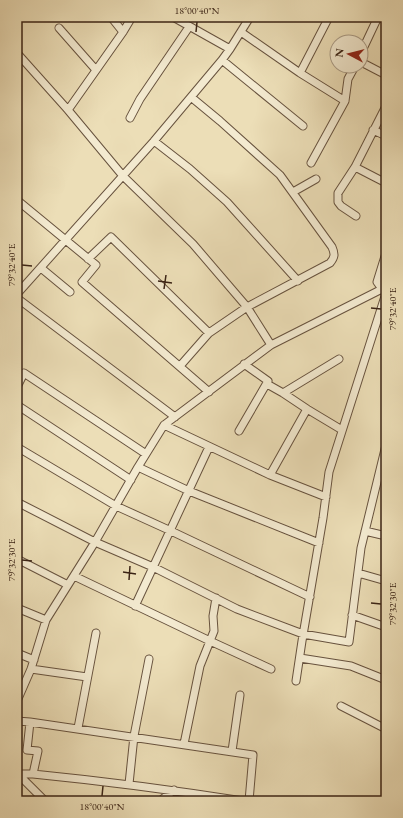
<svg xmlns="http://www.w3.org/2000/svg" width="403" height="818" viewBox="0 0 403 818" font-family="'EB Garamond',serif">
<style>
.lines{fill:none;stroke-linecap:round;stroke-linejoin:round}
.minor-casing{stroke:#67523e;stroke-width:9}
.minor{stroke:#f3ead0;stroke-width:7}
.ticks{fill:none;stroke:#3b2416;stroke-width:1.5}
.neatline{fill:none;stroke:#3b2416;stroke-width:1.5}
.ticks-label{font-size:10px;text-anchor:middle;fill:#3b2416}
</style>
<rect width="100%" height="100%" fill="#ecdeb7"/>
<filter id="stains"><feTurbulence type="fractalNoise" baseFrequency=".005" numOctaves="4"/><feColorMatrix values="0 0 0 0 .2 0 0 0 0 .09 0 0 0 0 .02 0 0 0 .5 -.17"/></filter>
<radialGradient id="worn" r=".72"><stop offset=".6" stop-color="#630" stop-opacity="0"/><stop offset="1" stop-color="#630" stop-opacity=".3"/></radialGradient>
<g class="lines">
<defs>
<path id="minor" d="M 111,17 L 123,32
M 173,17 L 230,49
M 59,28 L 96,70
M 241,32 L 300,73 L 345,101
M 17,53 L 68,110 L 123,176 L 193,244 L 247,307 L 271,345
M 361,53 L 378,17
M 222,60 L 303,126
M 361,62 L 386,75
M 300,73 L 329,17
M 68,110 L 123,32 L 132,17
M 130,118 L 140,99 L 189,27
M 373,130 L 386,136
M 154,141 L 190,169 L 227,202 L 298,281
M 311,163 L 345,101 L 348,79 L 355,66
M 355,167 L 386,183
M 293,192 L 316,179
M 17,200 L 96,265 L 82,282 L 209,392
M 356,216 L 341,206 L 338,202 L 338,193 L 355,167 L 386,106
M 88,259 L 111,237 L 209,333
M 41,268 L 70,292
M 17,294 L 154,141 L 222,60 L 230,49 L 250,17
M 17,298 L 175,417
M 180,366 L 209,333 L 247,307 L 330,263 C 335,257 335,254 332,247 L 280,175 L 220,121 L 191,97
M 267,384 L 283,393 L 307,409
M 17,387 L 24,373 L 146,454
M 283,393 L 339,359
M 17,405 L 131,480
M 164,425 L 270,475 L 307,409 L 342,430
M 239,431 L 268,381 L 244,364
M 17,447 L 116,506 L 171,531 L 310,597
M 138,467 L 189,491 L 319,543
M 270,475 L 326,497
M 17,502 L 95,542 L 153,567 L 237,609 L 303,634 L 349,642 L 361,548 L 386,445
M 365,531 L 386,536
M 17,559 L 68,585
M 358,573 L 386,581
M 74,576 L 210,641 L 200,666 L 184,744
M 216,598 L 213,616 L 214,631 L 210,641 L 271,669
M 135,606 L 209,447
M 17,608 L 46,620
M 352,615 L 386,627
M 17,653 L 34,660
M 300,658 L 351,666 L 386,680
M 31,669 L 87,677
M 296,681 L 302,641 L 323,518 L 329,472 L 386,293 L 382,289
M 17,701 L 31,669 L 46,620 L 95,542 L 138,467 L 164,425 L 271,345 L 382,289 L 377,282 L 386,253
M 341,706 L 386,729
M 17,721 L 30,722 L 27,750 L 38,751 L 33,774
M 30,722 L 253,755 L 249,801
M 78,728 L 96,633
M 232,751 L 240,695
M 17,773 L 45,801
M 19,774 L 33,774 C 103,781 173,790 243,801
M 129,784 L 134,736 L 149,659
M 160,801 L 174,790"/>
</defs>
<!-- minor casing -->
<use href="#minor" class="minor-casing"/>
<!-- minor -->
<use href="#minor" class="minor"/>
</g>
<!-- ticks -->
<path class="ticks" d="M 196,32 L 197,22M 22,265 L 32,266M 158,281 L 172,283M 164,289 L 166,275M 371,308 L 381,309M 22,560 L 32,561M 123,572 L 136,574M 129,580 L 130,566M 371,603 L 381,604M 102,796 L 103,786"/>
<!-- margin -->
<rect width="403" height="818" fill="none" stroke="#ecdeb7" stroke-width="44"/>
<!-- north arrow -->
<g transform="translate(349 54) rotate(277)"><circle r="19" fill="#f3ead0" stroke="#a99b86"/>
<path d="M0-3L7 15L0 10L-7 15Z" fill="#8f2418"/>
<text y="-6" font-size="11" font-weight="bold" text-anchor="middle" fill="#3b2416">N</text>
</g>
<rect x="22" y="22" width="359" height="774" class="neatline"/>
<g class="ticks-label">
<text x="197" y="14">18°00'40"N</text>
<text transform="translate(11 265) rotate(-90)" y="4">79°32'40"E</text>
<text transform="translate(392 309) rotate(-90)" y="4">79°32'40"E</text>
<text transform="translate(11 560) rotate(-90)" y="4">79°32'30"E</text>
<text transform="translate(392 604) rotate(-90)" y="4">79°32'30"E</text>
<text x="102" y="810">18°00'40"N</text>
</g>
<rect width="100%" height="100%" filter="url(#stains)"/>
<rect width="100%" height="100%" fill="url(#worn)"/>
</svg>
